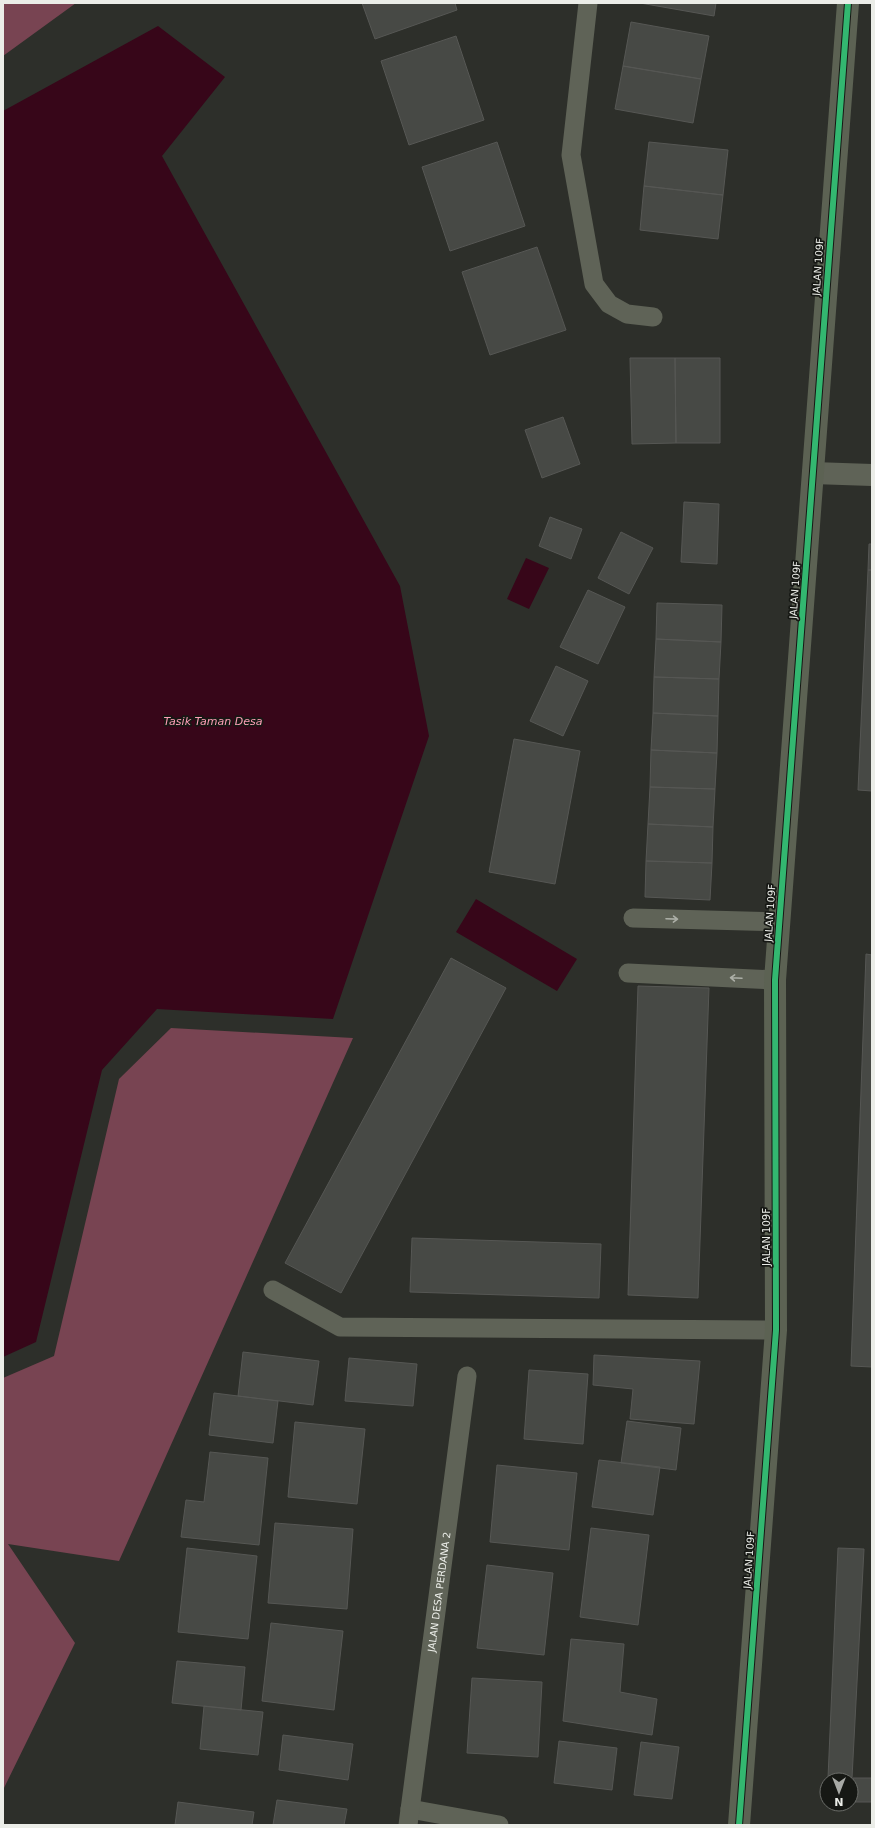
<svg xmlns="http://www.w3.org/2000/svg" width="875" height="1828" viewBox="0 0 875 1828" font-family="'DejaVu Sans',sans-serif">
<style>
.forest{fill:#784452}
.water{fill:#370619}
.building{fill:#474945;stroke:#565754}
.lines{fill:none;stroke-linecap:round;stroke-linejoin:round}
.lane{stroke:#5f6357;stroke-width:19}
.street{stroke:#5f6357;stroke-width:22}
.secondary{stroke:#5c6253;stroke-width:22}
.cycleway-casing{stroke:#161814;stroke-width:8}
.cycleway{stroke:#33b770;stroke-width:6}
.oneway{stroke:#acafa7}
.labels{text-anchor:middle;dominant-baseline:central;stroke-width:3.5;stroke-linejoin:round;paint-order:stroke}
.street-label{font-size:10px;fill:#ebede8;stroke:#161814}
.water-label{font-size:11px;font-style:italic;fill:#fe9fb7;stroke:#161814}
</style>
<rect width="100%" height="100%" fill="#2d2f2a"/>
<!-- forest -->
<path class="forest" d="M 3,3 L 76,3 L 3,56 Z
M 171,1028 L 353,1038 L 119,1561 L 8,1544 L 75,1643 L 3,1790 L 3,1378 L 54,1356 L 119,1079 Z"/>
<!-- water -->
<path class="water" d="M 158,26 L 225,77 L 162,156 L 400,586 L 429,736 L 333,1019 L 157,1009 L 102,1070 L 36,1342 L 3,1357 L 3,111 Z
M 526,558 L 549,568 L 529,609 L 507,599 Z
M 476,899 L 577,959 L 557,991 L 456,932 Z"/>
<!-- building -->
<path class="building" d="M 362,3 L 455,3 L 457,10 L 375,39 Z
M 640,3 L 716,3 L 714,16 Z
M 631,22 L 709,36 L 701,79 L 623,66 Z
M 456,36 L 484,120 L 409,145 L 381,61 Z
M 623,66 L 701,79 L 693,123 L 615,109 Z
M 497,142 L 525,226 L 450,251 L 422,167 Z
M 649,142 L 728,150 L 723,195 L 644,186 Z
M 644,186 L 723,195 L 718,239 L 640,230 Z
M 537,247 L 566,330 L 490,355 L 462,272 Z
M 630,358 L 675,358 L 676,443 L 632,444 Z
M 675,358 L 720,358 L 720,443 L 676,443 Z
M 563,417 L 580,464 L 542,478 L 525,430 Z
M 684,502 L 719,504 L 717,564 L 681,562 Z
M 550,517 L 582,529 L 571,559 L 539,546 Z
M 621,532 L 653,548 L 629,594 L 598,578 Z
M 869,544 L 872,544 L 872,570 L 868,570 Z
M 868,570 L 872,570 L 872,791 L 858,790 Z
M 588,590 L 625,607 L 598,664 L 560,647 Z
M 657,603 L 722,605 L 721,642 L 656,639 Z
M 656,639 L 721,642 L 719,679 L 654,677 Z
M 556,666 L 588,681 L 563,736 L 530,721 Z
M 654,677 L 719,679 L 718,716 L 653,713 Z
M 653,713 L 718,716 L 717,753 L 651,750 Z
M 514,739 L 580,751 L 555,884 L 489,872 Z
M 651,750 L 717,753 L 715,789 L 650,787 Z
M 650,787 L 715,789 L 713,827 L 648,824 Z
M 648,824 L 713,827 L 712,863 L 646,861 Z
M 646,861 L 712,863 L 710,900 L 645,897 Z
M 866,954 L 872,955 L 872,1367 L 851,1366 Z
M 451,958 L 506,988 L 341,1293 L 285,1263 Z
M 638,986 L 709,988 L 698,1298 L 628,1295 Z
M 412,1238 L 601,1244 L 599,1298 L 410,1292 Z
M 243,1352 L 319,1361 L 313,1405 L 238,1396 Z
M 594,1355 L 700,1361 L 694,1424 L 630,1419 L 633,1389 L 593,1385 Z
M 349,1358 L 417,1364 L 413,1406 L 345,1401 Z
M 529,1370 L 588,1374 L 583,1444 L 524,1439 Z
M 214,1393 L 278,1401 L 273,1443 L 209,1435 Z
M 627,1421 L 681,1428 L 676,1470 L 621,1463 Z
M 295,1422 L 365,1429 L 357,1504 L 288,1497 Z
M 210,1452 L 268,1458 L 259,1545 L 181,1537 L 186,1500 L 204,1502 Z
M 599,1460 L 660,1467 L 653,1515 L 592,1507 Z
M 497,1465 L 577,1473 L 569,1550 L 490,1542 Z
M 275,1523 L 353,1529 L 347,1609 L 268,1603 Z
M 591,1528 L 649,1535 L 638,1625 L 580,1617 Z
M 187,1548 L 257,1556 L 248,1639 L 178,1632 Z
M 838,1548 L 864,1549 L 852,1778 L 828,1778 Z
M 487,1565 L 553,1573 L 544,1655 L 477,1648 Z
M 271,1623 L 343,1631 L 334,1710 L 262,1701 Z
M 571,1639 L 624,1644 L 620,1692 L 657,1699 L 652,1735 L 563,1721 Z
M 177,1661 L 245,1667 L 241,1710 L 172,1703 Z
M 472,1678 L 542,1682 L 538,1757 L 467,1753 Z
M 204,1706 L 263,1712 L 258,1755 L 200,1749 Z
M 283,1735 L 353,1744 L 348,1780 L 279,1770 Z
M 559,1741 L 617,1748 L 612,1790 L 554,1783 Z
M 641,1742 L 679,1747 L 672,1799 L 634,1795 Z
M 853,1778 L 872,1778 L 872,1802 L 853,1802 Z
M 277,1800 L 347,1809 L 344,1825 L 273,1825 Z
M 178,1802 L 254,1812 L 252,1825 L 175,1825 Z"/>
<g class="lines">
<!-- lane -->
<g class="lane">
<path d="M 588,3 L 571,155 L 594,284 L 609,304 L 627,314 L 653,317"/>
<path d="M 633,918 L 780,922"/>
<path d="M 628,973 L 775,980"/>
<path d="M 273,1290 L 340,1327 L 776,1330"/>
<path d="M 410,1809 L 499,1825"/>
<path id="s1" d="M 408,1825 L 467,1376"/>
</g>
<!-- street -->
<path class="street" d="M 813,473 L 872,475"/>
<!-- secondary -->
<path class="secondary" d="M 739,1825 L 776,1330 L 775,980 L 848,3"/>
<defs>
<path id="cycleway" d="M 739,1825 L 776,1330 L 775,980 L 848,3"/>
</defs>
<!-- cycleway casing -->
<use href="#cycleway" class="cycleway-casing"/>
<!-- cycleway -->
<use href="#cycleway" class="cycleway"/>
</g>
<!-- one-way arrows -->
<defs><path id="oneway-shaft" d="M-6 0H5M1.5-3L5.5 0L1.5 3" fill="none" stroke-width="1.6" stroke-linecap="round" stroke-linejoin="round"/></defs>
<g class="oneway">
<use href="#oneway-shaft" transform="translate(672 919) rotate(2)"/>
<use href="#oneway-shaft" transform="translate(736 978) rotate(-177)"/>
</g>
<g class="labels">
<!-- street labels -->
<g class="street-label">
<text transform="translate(818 267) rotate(-86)">JALAN 109F</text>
<text transform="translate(795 590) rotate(-86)">JALAN 109F</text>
<text transform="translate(770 913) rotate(-86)">JALAN 109F</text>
<text transform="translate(766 1237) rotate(-90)">JALAN 109F</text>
<text transform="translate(749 1560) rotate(-86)">JALAN 109F</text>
<text stroke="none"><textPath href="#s1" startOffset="235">JALAN DESA PERDANA 2</textPath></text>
</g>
<!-- water labels -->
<g class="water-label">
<text x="213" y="721">Tasik Taman Desa</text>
</g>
</g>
<!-- border -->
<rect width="875" height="1828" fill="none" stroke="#ebede8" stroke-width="8"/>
<!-- north arrow -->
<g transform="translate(839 1792) rotate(180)"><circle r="19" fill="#161814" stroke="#6b6d69"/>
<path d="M0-3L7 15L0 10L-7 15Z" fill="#a8aaa6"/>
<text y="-6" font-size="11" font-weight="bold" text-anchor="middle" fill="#ebede8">N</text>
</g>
</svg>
